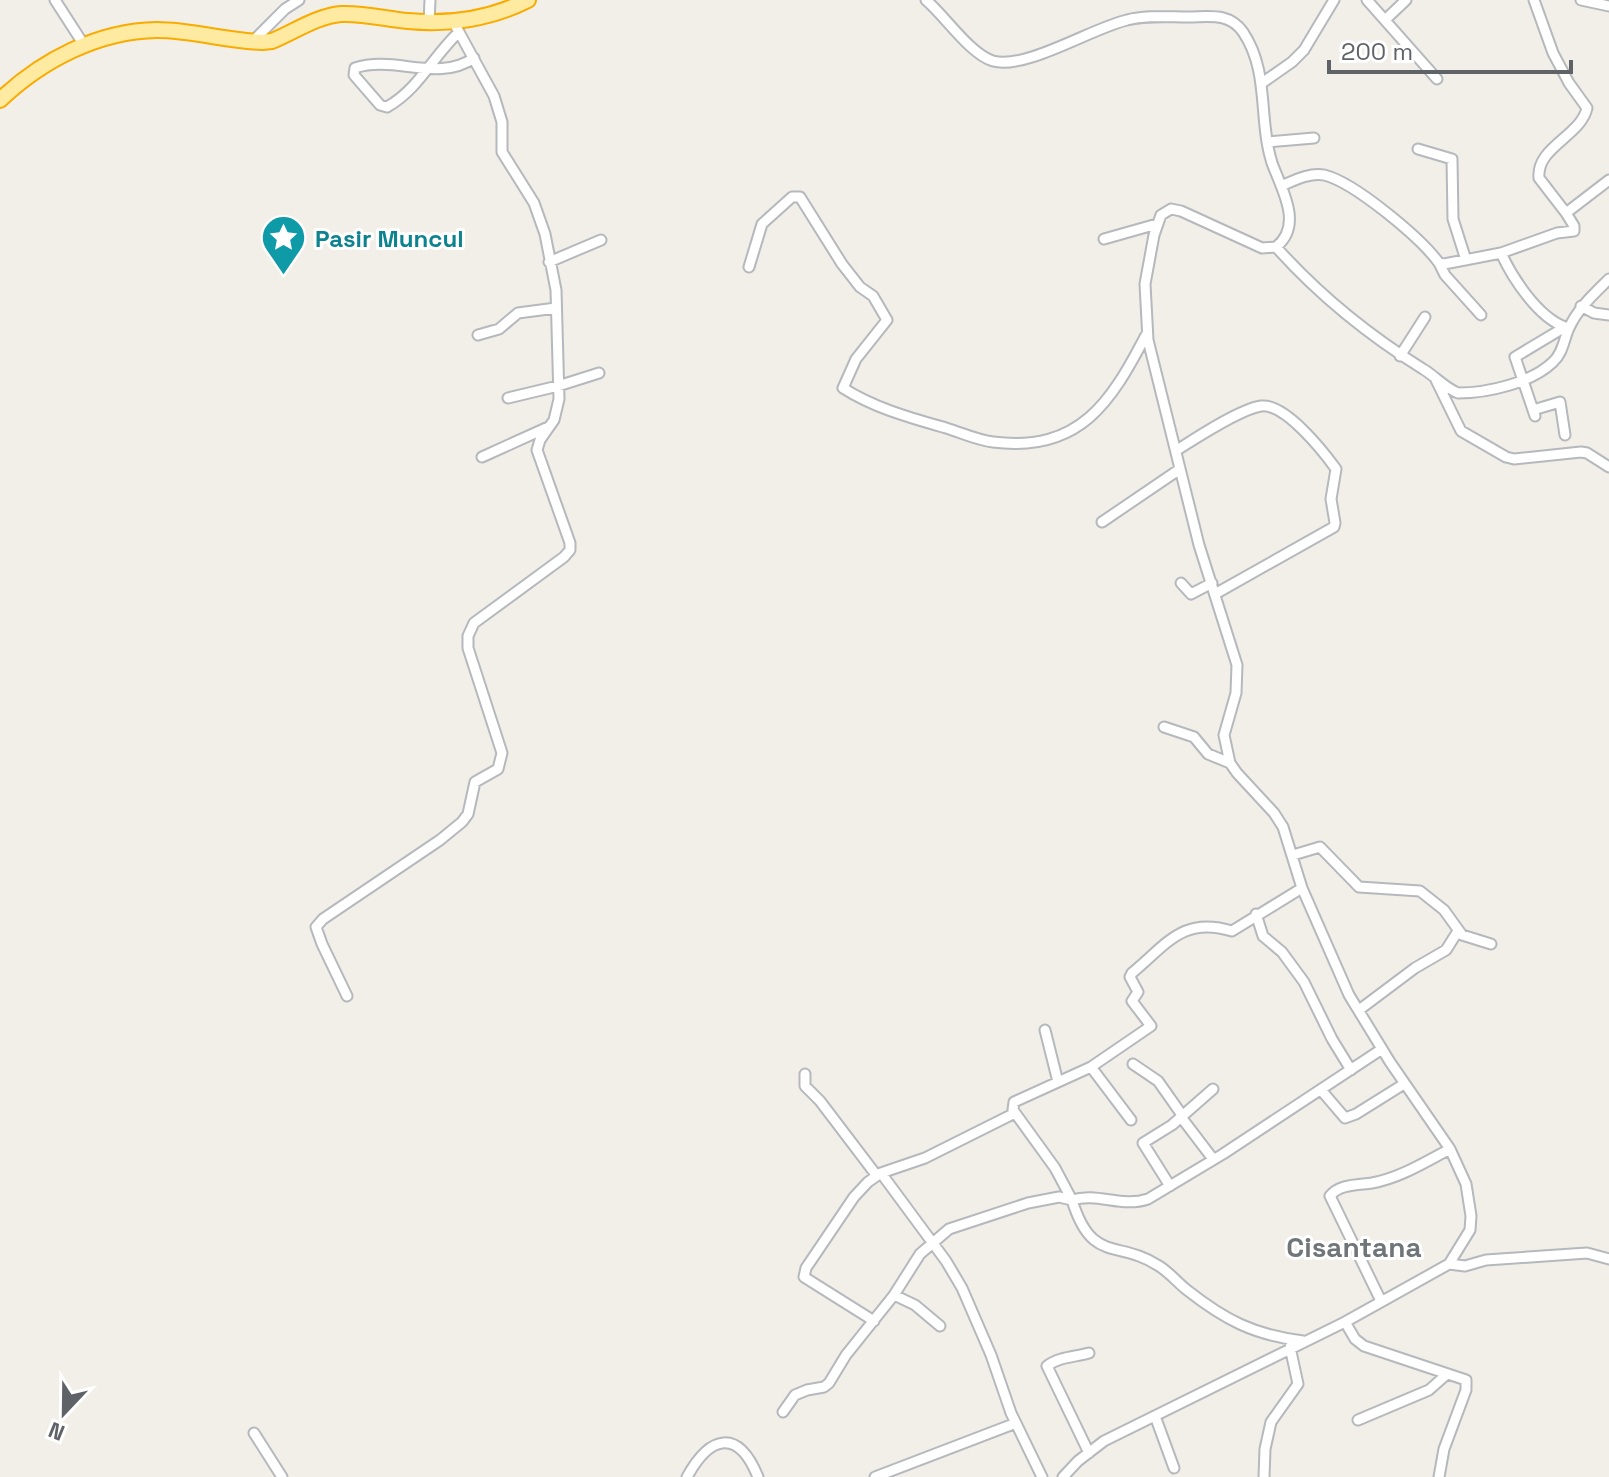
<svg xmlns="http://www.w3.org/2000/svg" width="1609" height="1477" viewBox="0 0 1609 1477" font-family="'Space Grotesk',sans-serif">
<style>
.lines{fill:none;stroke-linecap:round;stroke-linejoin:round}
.minor-casing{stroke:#b5b8bc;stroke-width:13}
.trunk-casing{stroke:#f9ab00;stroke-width:18}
.minor{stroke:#fff;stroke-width:9}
.trunk{stroke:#feeaa1;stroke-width:14}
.labels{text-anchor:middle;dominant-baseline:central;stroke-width:6;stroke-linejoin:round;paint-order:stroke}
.culture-label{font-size:24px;font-weight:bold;fill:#0d838f;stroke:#fff;text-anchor:start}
.quarter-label{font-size:28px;font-weight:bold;fill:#70757a;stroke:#fff}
</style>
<rect width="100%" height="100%" fill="#f1efe8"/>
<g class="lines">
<defs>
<path id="minor" d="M 55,0 L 84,45
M 926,0 C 945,16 970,54 993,61 C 1026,70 1092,28 1127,20 C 1146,15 1167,17 1188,17 C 1209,17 1229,12 1243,32 C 1270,72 1258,120 1272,163 C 1281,188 1304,225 1276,247 L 1262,248 L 1181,211 L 1171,209 L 1161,215 L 1154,235 L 1145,284 L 1148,340 L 1199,545 L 1237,665 L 1236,693 L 1224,735 L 1230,763 L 1237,773 L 1274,813 L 1283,827 L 1302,888 L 1349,995 L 1390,1062 L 1450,1149 L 1466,1184 L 1471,1216 L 1470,1230 L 1449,1264 L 1345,1322 L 1104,1441 L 1078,1461 L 1063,1477
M 1367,0 L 1437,79
M 1534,0 L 1553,53 L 1569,83 L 1587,108 C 1581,136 1536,147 1539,178 L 1566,213 L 1609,180
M 1581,0 L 1609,6
M 1385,20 L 1406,0
M 429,22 L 430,0
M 459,32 C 433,56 419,89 387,107 L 380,105 L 354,75 L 355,68 C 395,55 437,83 474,58
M 252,42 L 285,9 L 299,0
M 1262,83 L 1292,62 L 1304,50 L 1334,0
M 1267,142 L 1314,138
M 1418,149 L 1452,159 L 1453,219 L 1466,260
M 1281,186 C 1293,181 1310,172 1324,175 C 1354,182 1421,238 1439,263 L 1444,264 L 1501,253 L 1557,233 L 1574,231 L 1574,226 L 1566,213
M 1104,239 L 1157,224
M 1276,247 C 1318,294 1370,336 1423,369 C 1435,376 1445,388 1458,393 C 1488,393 1531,383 1553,362 C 1563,353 1564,339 1569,328 C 1578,308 1594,294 1609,279
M 1501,253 C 1513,279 1538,317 1565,327
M 549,262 L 601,240
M 1439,263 L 1445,275 L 1481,315
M 749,267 L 762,224 L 792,197 L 800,197 L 842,264 L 860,287 L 873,296 L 887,320 L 856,359 L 843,388 C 874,408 911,418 946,428 C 962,433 977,440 993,442 C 1080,453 1111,402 1146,335
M 1581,306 L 1594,313 L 1609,315
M 478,335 L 499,329 L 518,313 L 556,308
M 1400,356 L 1425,317
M 1436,380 L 1461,431 L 1506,457 L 1514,459 L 1581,452 L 1587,453 L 1609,467
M 508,398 L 558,386 L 599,373
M 1533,410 L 1560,402 L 1565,435
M 1535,416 L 1515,357 L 1565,327
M 1177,450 C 1196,438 1240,409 1261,406 C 1285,403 1323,451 1336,469 L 1331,499 L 1335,523 L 1334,527 L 1215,594
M 482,457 L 546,428
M 1102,522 L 1180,469
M 1181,583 L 1191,594 L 1212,583
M 1164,727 L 1194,737 L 1208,754 L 1230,763
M 1293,855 L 1320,847 L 1359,887 L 1420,891 L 1444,910 L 1462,935 L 1491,944
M 1256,914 L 1263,936 L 1282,952 L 1304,982 L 1332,1039 L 1351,1070
M 347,996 L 322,944 L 316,927 L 323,919 L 440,840 L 462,822 L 468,814 L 475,782 L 498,769 L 502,753 L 468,648 L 468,636 L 474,623 L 564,557 L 570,550 L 570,543 L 537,450 L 540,440 L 554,420 L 559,399 L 556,290 L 545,234 L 534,203 L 502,152 L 502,122 L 494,96 L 454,23
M 1359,1010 L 1415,968 L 1446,950 L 1458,931
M 1045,1030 L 1058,1082
M 1133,1064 L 1158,1081 L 1182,1115
M 1091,1067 L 1014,1102 L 1013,1110 L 1055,1168 L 1072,1200 C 1098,1192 1121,1208 1148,1199 L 1223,1154 L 1382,1049
M 805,1074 L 805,1086 L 820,1101 L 877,1176
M 1321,1090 L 1345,1118 L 1356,1114 L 1404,1084
M 1181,1117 L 1213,1159
M 1131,1120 L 1091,1067 L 1151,1026 L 1132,1001 L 1138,992 L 1130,977 L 1132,973 C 1167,944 1183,916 1232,931 L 1302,888
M 881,1173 L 946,1261 L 962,1288 L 991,1355 L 1011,1413 L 1042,1477
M 1170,1186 L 1143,1143 L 1172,1125 L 1213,1089
M 1449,1264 L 1465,1266 L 1486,1260 L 1587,1253 L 1609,1259
M 894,1295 L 915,1305 L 940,1326
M 1381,1301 L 1330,1196 C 1339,1184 1358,1185 1372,1183 C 1400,1178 1425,1162 1450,1149
M 874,1321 L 804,1277 L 806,1268 L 854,1197 L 868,1182 L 881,1173 L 925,1158 L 1015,1113
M 1345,1322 L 1355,1339 L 1364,1346 L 1466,1380 L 1466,1390 L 1444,1449 L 1439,1477
M 783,1412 L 795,1395 L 807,1390 L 824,1387 L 829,1383 L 846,1355 L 894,1295 L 920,1254 L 949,1229 L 1028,1203 L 1059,1197 L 1072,1200 C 1092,1265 1118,1239 1159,1266 C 1170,1273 1177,1282 1187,1290 C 1225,1320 1254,1335 1303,1341
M 1155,1416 L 1174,1468
M 1358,1420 L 1429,1390 L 1446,1375
M 254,1433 L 282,1477
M 1089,1453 L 1047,1366 C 1058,1357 1075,1357 1089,1353
M 687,1477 C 710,1435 738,1428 758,1477
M 875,1477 L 1016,1423
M 1264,1477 L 1265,1449 L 1271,1422 L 1298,1384 L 1290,1347"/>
<path id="trunk" d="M 0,100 C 42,60 98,31 157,30 C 192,30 227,41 262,42 L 272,41 C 294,32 317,16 341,14 C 364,13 386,19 408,21 C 451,25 490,19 528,0"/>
</defs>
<!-- minor casing -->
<use href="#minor" class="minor-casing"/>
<!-- trunk casing -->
<use href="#trunk" class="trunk-casing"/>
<!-- minor -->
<use href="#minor" class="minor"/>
<!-- trunk -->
<use href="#trunk" class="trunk"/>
</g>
<!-- icons -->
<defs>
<symbol id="sight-pin" viewBox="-11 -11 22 30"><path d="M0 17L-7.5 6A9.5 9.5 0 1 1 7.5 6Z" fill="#0f9aa8" stroke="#fff"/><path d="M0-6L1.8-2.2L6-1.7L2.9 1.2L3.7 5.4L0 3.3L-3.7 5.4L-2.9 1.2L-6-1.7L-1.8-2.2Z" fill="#fff"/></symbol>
</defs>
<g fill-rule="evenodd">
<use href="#sight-pin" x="258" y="212" width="51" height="69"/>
</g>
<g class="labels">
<!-- culture labels -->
<g class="culture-label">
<text x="315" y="238">Pasir Muncul</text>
</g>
<!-- quarter labels -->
<g class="quarter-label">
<text x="1354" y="1247">Cisantana</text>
</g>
</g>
<!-- north arrow -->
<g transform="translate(64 1413) rotate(202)" stroke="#ffffff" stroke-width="6" paint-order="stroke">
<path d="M0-6L14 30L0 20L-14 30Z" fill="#5f6368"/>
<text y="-12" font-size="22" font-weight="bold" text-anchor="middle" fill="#5f6368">N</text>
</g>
<!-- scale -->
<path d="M1329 60v12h242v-12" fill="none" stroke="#5f6368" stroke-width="4"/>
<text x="1341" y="60" font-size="24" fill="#5f6368" stroke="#ffffff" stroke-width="6" paint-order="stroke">200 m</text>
</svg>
